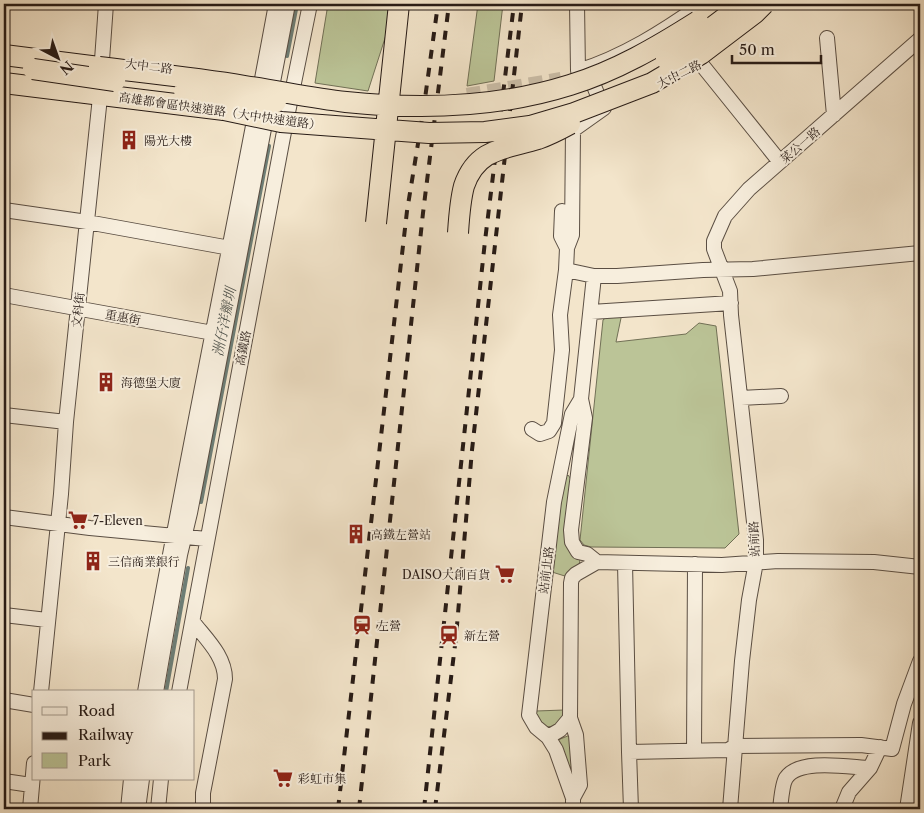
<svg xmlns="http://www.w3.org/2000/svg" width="924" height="813" viewBox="0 0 924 813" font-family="'Libre Caslon Text','Noto Serif TC',serif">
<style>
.green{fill:#bbc497;stroke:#717056}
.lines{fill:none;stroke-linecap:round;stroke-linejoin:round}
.stream{stroke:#6d7d75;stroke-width:4}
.minor-tunnel{stroke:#cabda7;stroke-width:14;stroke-dasharray:14 7;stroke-linecap:butt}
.minor-casing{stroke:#5a4e43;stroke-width:16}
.highway-casing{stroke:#271b16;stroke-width:22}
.minor{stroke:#f7eedd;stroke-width:14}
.highway{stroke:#f3e5cb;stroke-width:20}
.rail{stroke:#271b16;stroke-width:4;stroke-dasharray:9 9;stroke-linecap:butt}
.highway-bridge-casing{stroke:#271b16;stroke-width:22;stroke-linecap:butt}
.highway-bridge{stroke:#f3e5cb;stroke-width:20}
.labels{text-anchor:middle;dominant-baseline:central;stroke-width:4;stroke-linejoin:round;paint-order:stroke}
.street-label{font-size:12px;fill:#271b16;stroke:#f7eedd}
.poi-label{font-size:12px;fill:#271b16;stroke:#f7eedd;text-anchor:start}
.water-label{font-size:14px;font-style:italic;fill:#50544e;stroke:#f7eedd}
</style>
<rect width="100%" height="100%" fill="#f3e5cb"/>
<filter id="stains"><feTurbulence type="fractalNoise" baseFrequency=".004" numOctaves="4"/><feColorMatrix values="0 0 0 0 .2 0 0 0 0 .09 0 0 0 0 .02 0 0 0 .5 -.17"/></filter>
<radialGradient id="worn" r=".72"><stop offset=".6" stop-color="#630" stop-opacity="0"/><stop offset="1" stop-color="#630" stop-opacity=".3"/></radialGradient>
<!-- green -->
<path class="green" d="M 328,4 L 396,4 L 368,91 L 315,83 Z
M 478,4 L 503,4 L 494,81 L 467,86 Z
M 617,314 L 621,318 L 616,342 L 686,334 L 699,323 L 716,326 L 739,534 L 725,548 L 591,547 L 584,545 L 580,540 L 603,320 L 609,315 Z
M 568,475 L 573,482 C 571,495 564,529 566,541 C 567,550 572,556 580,560 L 579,565 L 568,577 L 552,572 L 563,480 Z
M 564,710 L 563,718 L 556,726 L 545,727 L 537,718 L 536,711 Z
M 570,735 L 575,767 L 572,770 L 569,769 L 557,743 L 558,740 Z"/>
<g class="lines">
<!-- stream -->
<path class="stream" d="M 287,56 L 297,4
M 201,502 L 269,146
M 166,692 L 188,568"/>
<!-- minor-tunnel -->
<path class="minor-tunnel" d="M 467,95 L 561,79"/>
<defs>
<path id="minor" d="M 577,4 L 578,71 C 623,57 664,31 702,4
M 827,38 L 834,115
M 102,60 L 106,4
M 702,65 L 780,162
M 587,69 L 603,108
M 4,210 L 87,222 L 230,248
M 562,211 L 561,236 L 567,248
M 594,276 L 566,270 L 567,248 L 572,235 L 573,130 L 604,108
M 4,295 L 213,333
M 591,312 L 731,303
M 741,398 L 781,396
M 4,415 L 66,422
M 532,429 L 540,434 L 549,431 L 554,423 L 562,350 L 560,315 L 566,270
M 4,517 L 90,528 L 207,539
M 597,562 L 587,554 L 578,552 L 572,542 L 571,530 L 585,418 L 581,399 L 594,276 L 617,276 L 703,270 L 753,269 L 920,253
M 625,563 L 629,752 L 631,809
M 4,615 L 47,620
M 193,622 C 206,639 225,656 225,679 L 203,793 L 203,809
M 41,692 L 61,494 L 66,422 L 100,97
M 145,692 C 185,462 234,233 276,4
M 156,692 L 180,555 L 190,513 L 288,4
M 179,692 L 283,137 L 310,4
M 4,700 L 34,705
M 548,737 L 560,730 L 570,718
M 694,751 L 695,564
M 629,752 L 728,750 L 735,746 L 861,745 L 892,749 L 904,704 L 920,661
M 4,781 L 31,785
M 573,798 L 580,785 L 576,735 L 570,718 L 571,583 L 572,578 L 576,574 L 597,562 L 722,565 L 778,561 L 874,562 L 920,567
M 30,809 L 34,763
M 128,809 L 131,779
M 138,809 L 142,779
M 158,809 L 161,779
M 573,809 L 573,798 L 556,750 L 548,737 L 536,727 L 529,715 L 554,502 L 572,414 L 581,399
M 730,809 L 742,661 L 749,600 L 756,562 L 756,540 L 731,315 L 730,291 L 714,249 L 714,241 L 725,216 L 749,189 L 920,39
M 780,809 C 781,802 782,784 786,778 C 799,758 848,767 870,768
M 842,809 L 849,792 L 870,768 L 880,747
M 907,809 L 920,723"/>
<path id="highway" d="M 698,21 L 728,4
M 4,55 L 99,67
M 4,83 L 224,110"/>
</defs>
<!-- minor casing -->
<use href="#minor" class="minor-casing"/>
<!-- highway casing -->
<use href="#highway" class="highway-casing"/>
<!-- minor -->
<use href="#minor" class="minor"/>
<!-- highway -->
<use href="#highway" class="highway"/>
<!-- rail -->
<path class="rail" d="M 338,809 L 407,211 L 423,113 L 438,4
M 359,809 L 423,213 L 449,4
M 424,809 L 485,241 L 514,4
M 435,809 L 456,637 L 472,450 L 522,4"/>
<defs>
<path id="highway-bridge" d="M 666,59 L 686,47 L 743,4
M 99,67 C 148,73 197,78 245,86 C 279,91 312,98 346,102 C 422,110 497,108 570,85 C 616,71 657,47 698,21
M 33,69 L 115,81
M 184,91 L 242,100 L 276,102
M 224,110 L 281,122 L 429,133 L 485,132 L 530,126 L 574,113 L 652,83 L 701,54 L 755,13 L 764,4
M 376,223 L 399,4
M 458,233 C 459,218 460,201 464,186 C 477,148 505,149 538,139 C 549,135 559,130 570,124"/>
</defs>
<!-- highway-bridge casing -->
<use href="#highway-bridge" class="highway-bridge-casing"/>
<!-- highway-bridge -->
<use href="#highway-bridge" class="highway-bridge"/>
</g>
<!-- icons -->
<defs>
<symbol id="building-bare" viewBox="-9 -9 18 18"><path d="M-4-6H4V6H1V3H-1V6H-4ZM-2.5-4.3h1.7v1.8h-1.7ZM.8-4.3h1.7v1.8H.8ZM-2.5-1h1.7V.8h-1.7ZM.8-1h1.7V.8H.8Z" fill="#8f2418" stroke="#f7eedd" stroke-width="2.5" paint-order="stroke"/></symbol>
<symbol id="supermarket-bare" viewBox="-9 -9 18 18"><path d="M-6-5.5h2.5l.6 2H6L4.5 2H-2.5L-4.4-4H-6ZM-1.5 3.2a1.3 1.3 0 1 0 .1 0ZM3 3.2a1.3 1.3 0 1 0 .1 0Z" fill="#8f2418" stroke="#f7eedd" stroke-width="2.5" paint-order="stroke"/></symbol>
<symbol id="station-bare" viewBox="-9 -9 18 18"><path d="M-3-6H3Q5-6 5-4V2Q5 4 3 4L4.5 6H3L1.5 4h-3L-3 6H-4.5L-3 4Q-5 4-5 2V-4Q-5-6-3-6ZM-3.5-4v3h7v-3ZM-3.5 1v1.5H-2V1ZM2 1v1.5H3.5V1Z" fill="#8f2418" stroke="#f7eedd" stroke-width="2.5" paint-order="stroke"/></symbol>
</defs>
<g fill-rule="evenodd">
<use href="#building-bare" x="115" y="126" width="28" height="28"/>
<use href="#building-bare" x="92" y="368" width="28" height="28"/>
<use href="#supermarket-bare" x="64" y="506" width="28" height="28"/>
<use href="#building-bare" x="342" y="520" width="28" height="28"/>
<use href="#building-bare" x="79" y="547" width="28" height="28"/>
<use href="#supermarket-bare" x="491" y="560" width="28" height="28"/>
<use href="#station-bare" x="348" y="611" width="28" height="28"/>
<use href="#station-bare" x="435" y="621" width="28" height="28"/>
<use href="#supermarket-bare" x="269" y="764" width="28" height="28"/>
</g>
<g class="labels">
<!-- street labels -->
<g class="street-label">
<text transform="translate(149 66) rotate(7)">大中二路</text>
<text transform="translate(679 74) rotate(-26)">大中二路</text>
<text transform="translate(220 111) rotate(8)">高雄都會區快速道路（大中快速道路）</text>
<text transform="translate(800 145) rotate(-41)">菜公一路</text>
<text transform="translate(78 310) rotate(-84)">文科街</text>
<text transform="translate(123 317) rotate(11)">重惠街</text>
<text transform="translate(243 348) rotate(-79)">高鐵路</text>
<text transform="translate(754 539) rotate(-93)">站前路</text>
<text transform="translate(546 570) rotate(-83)">站前北路</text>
</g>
<!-- poi labels -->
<g class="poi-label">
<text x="144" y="140">陽光大樓</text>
<text x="121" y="382">海德堡大廈</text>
<text x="93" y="520">7-Eleven</text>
<text x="371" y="534">高鐵左營站</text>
<text x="108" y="561">三信商業銀行</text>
<text x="490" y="574" text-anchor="end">DAISO大創百貨</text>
<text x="377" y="625">左營</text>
<text x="464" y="635">新左營</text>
<text x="298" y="778">彩虹市集</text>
</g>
<!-- water labels -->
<g class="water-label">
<text transform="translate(224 322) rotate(-79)">洲仔洋瓣圳</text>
</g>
</g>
<!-- margin -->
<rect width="924" height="813" fill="none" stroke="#f3e5cb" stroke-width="20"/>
<rect x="5" y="5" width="914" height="803" fill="none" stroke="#271b16" stroke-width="2.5"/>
<rect x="10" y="10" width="904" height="793" fill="none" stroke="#271b16"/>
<!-- legend -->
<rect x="32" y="690" width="162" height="90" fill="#f7eedd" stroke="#a49a8d"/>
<rect x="42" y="707" width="25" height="8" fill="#f7eedd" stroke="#a49a8d"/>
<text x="78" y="716" font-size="15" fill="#271b16">Road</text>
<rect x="42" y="732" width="25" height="8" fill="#271b16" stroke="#a49a8d"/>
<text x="78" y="740" font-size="15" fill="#271b16">Railway</text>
<rect x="42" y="753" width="25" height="15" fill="#bbc497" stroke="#a49a8d"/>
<text x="78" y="766" font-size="15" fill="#271b16">Park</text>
<!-- north arrow -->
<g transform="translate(58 58) rotate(139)" stroke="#f7eedd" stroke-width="4" paint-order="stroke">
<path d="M0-4L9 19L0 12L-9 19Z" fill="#271b16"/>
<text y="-8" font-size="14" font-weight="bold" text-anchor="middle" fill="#271b16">N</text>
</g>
<!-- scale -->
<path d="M732 55v8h89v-8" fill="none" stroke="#271b16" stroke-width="2.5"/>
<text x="739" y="55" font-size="15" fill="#271b16" stroke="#f7eedd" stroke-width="4" paint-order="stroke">50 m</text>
<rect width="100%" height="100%" filter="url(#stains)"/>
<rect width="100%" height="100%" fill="url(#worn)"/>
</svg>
